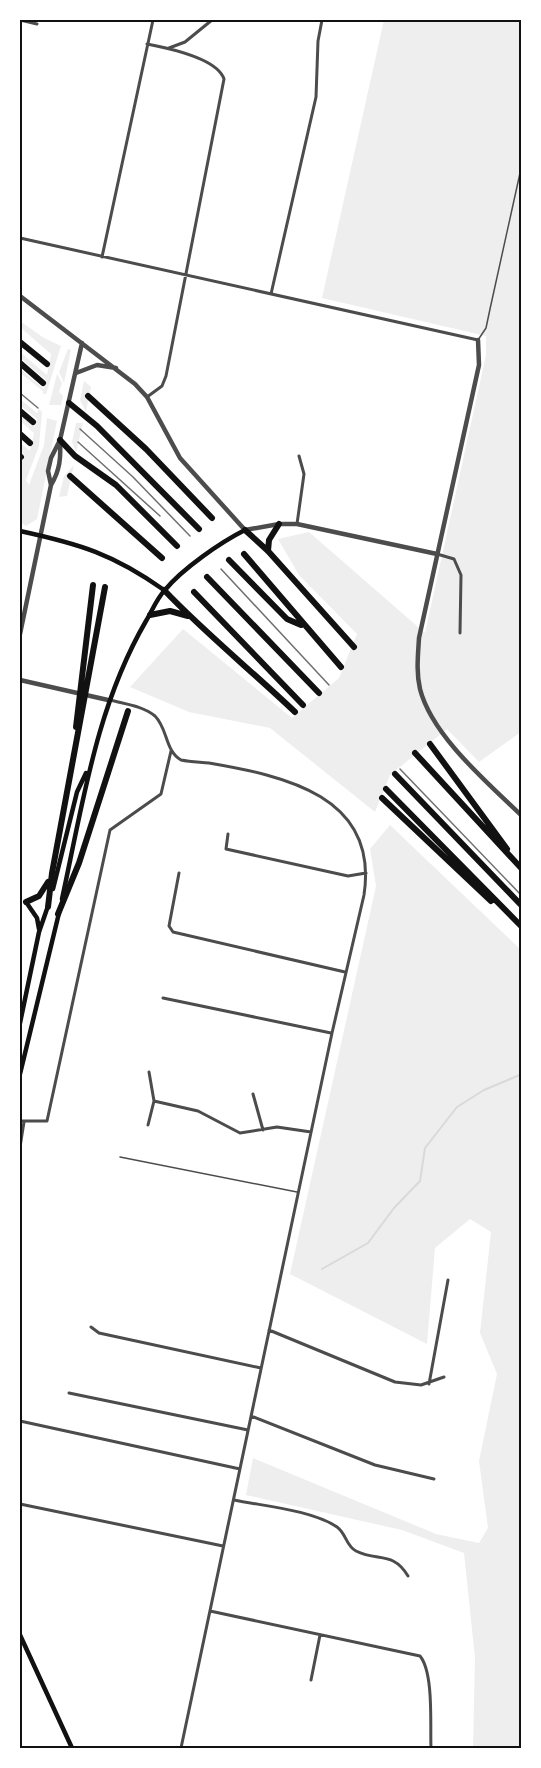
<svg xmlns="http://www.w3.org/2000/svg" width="541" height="1768" viewBox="0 0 541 1768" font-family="Overpass,sans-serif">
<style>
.green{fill:#eee}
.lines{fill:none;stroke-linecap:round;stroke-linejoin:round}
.stream{stroke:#d9d9d9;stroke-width:2}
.service{stroke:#4c4c4c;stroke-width:1.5}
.minor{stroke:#4c4c4c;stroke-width:3}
.tertiary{stroke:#4c4c4c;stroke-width:4.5}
.secondary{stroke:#111;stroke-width:4.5}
.motorway{stroke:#111;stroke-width:6}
.tram{stroke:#707070;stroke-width:1.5}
.neatline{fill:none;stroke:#111;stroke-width:2}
</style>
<rect width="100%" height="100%" fill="#fff"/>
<!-- green -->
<path class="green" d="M 384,20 L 521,20 L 521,732 L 479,762 L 447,729 L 390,775 L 375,812 L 270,728 L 189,712 L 130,687 L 183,629 L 292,718 L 339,678 L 357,634 L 299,575 L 278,539 L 309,532 L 425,633 L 486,355 L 486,336 L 322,298 Z
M 20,321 L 44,338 L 61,346 L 46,394 L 43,394 L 43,391 L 20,373 L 20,369 L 44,389 L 46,380 L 20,358 L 20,352 L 47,375 L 51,354 L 20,327 Z
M 68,349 L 71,350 L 64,383 L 59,372 Z
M 57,374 L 62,383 L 59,392 L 63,396 L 61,405 L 49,405 Z
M 84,381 L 91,387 L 86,412 L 80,400 Z
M 20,399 L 37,413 L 39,409 L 42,412 L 39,446 L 26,480 L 29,485 L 44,445 L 47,418 L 57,421 L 37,519 L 26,526 L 20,522 L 20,459 L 25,456 L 20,451 L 20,443 L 30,451 L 34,433 L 20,421 L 20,415 L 35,427 L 37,419 L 20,405 Z
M 76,423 L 83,423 L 76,453 L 72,442 Z
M 74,465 L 67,496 L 59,497 L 64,476 Z
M 390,825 L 521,950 L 521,1748 L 473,1748 L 475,1658 L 464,1553 L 402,1530 L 246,1495 L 253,1458 L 436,1534 L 479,1543 L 488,1528 L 479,1461 L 497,1374 L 480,1333 L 491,1232 L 470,1219 L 435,1248 L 427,1344 L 290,1274 L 376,886 L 370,849 Z"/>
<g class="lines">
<!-- stream -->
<path class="stream" d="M 322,1269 L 368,1243 L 394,1208 L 420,1181 L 425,1148 L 457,1107 L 484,1090 L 522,1074"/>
<!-- service -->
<path class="service" d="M 478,340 L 486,328 L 490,309 L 522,164
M 120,1157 L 297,1192"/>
<!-- minor -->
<path class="minor" d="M 20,20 L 37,24
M 169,48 L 185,42 L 212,20
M 20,238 L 478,340
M 102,257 L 153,20
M 271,294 L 316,97 L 318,41 L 322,20
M 147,397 L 162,386 L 166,376 L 224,79 C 217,58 168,48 147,44
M 297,524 L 304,474 L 299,456
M 437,554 L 454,559 L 461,575 L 460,633
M 110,700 C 125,704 143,706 155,716 C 168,729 165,751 181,760 C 191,762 200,762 209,763 C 285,776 379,796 364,895 L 332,1033 L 181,1748
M 228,834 L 226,849 L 348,876 L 366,873
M 179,873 L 169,926 L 173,932 L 345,972
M 163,998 L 331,1033
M 253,1094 L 263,1130
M 154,1101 L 198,1111 L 240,1133 L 277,1127 L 311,1132
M 20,1121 L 47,1121 L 110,830 L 161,794 L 171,751
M 148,1125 L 154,1101 L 149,1072
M 20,1147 L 24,1122
M 91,1327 L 99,1333 L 261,1368
M 269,1330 L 395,1382 L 421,1385 L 444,1377
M 429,1384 L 448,1280
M 69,1393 L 248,1430
M 251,1416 L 375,1465 L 434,1479
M 20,1421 L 240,1469
M 234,1500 C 263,1506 312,1510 337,1527 C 346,1533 346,1546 356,1551 C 378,1562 393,1551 408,1576
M 20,1504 L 223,1546
M 210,1611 L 420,1656 C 434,1673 430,1726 431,1748
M 311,1680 L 320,1635"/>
<!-- tertiary -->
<path class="tertiary" d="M 20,296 L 135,384 L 147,397 L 180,458 L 245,530 L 279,524 L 297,524 L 437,554
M 478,340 L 479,365 L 419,638 C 418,655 416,672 420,689 C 432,736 488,783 522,816
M 76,373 L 97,365 L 116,368
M 51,485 L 48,471 L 51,458 L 60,440 L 82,343
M 20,634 L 51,485 C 60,470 61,458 60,440
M 20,680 L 108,700"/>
<!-- secondary -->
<path class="secondary" d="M 20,531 C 80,544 113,554 164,590
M 53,889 L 77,792 L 86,773
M 62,899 C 83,803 96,707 146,621 C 152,611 157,598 165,590 C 182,569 221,542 245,530
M 26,902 L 37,918 L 39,929
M 20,1023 L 39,932 L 48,906
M 20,1074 L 59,913
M 20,1635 L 72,1748"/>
<!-- motorway -->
<path class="motorway" d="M 20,342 L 47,364
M 20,363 L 43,383
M 88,396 L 146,449 L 212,518
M 69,403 L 97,426 L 199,529
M 20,411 L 33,422
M 20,434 L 30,443
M 60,440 L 75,456 L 116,485 L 177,546
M 20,456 L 21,457
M 70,476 L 162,558
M 245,530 L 268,551 L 354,647
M 268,551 L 269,540 L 279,524
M 244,554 L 341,667
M 229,560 L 287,619 L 301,625
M 207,577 L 319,693
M 164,590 C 205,633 252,671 295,712
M 194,592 L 303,705
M 150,615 L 170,611 L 188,616
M 76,727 L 93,585
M 430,744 L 507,849
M 415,753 L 522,869
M 395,774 L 522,906
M 386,789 L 522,927
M 382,798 L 491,901
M 26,902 L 39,896 L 48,882
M 48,907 L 52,873 L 105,587
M 58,914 L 79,863 L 128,711"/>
<!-- tram -->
<path class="tram" d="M 20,393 L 38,408
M 80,429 L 133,477 L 190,536
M 78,442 L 160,516
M 221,569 L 329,685
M 400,769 L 522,896"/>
</g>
<!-- border -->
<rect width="541" height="1768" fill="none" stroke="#ffffff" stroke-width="42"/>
<rect x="21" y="21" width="499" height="1726" class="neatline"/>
</svg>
